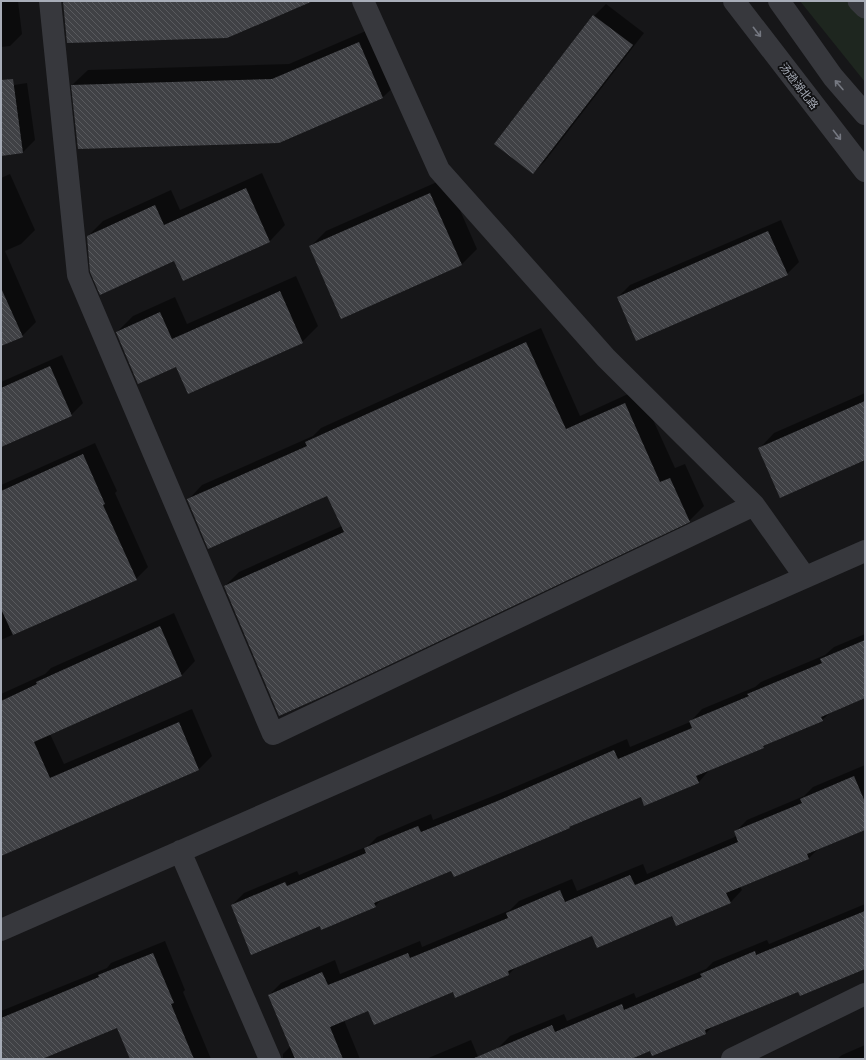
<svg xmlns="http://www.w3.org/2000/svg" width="866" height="1060" viewBox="0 0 866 1060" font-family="'DM Sans','Noto Sans SC',sans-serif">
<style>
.park{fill:#1e261f}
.shadow{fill:#0007}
.building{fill:url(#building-back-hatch)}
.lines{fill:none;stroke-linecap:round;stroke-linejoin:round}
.pedestrian{stroke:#37383d;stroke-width:21}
.minor{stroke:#37383d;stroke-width:22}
.tertiary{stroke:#37383d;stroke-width:22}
.oneway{stroke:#757881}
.labels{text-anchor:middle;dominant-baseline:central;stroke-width:3.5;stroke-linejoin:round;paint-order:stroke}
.street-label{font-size:11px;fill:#a8adb8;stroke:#111113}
</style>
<defs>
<pattern id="building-back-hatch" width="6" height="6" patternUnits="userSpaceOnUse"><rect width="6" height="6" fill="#404145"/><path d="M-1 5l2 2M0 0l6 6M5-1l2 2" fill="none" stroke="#595a5e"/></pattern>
</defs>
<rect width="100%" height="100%" fill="#161618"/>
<!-- park -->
<path class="park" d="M 800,1 L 865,1 L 865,82 Z"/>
<!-- shadow -->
<path class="shadow" d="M 1,1 L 18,1 L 22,34 L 10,46 L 1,47 Z
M 606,4 L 644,33 L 545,161 L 533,173 L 495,144 L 594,16 Z
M 375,27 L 399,82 L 383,97 L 279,142 L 72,85 L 88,70 L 289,64 Z
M 27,83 L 35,140 L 23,152 L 1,155 L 1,87 Z
M 262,173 L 285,225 L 270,241 L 184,280 L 175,260 L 88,236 L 103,221 L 171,190 L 180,210 Z
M 10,174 L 35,230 L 21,244 L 5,251 L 36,322 L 22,336 L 1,345 L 1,178 Z
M 446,178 L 477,249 L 461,265 L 310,247 L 326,231 Z
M 781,220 L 799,262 L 787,274 L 618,297 L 630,285 Z
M 296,276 L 318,326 L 302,342 L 176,366 L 117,332 L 133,316 L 175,297 L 187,324 Z
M 541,328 L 580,416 L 639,389 L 675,468 L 685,464 L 704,506 L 689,521 L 327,693 L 225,586 L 239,572 L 342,526 L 328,495 L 188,500 L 202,485 L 313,436 L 321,428 Z
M 62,355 L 83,403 L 71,415 L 1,446 L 1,382 Z
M 865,393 L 865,459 L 759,449 L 774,433 Z
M 95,443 L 117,491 L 115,493 L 148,567 L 136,579 L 1,640 L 1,485 Z
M 174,613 L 195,661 L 182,675 L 50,734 L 64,764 L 192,709 L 212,756 L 199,769 L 1,855 L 1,694 L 45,674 L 51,668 Z
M 865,634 L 865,697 L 831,712 L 822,720 L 769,742 L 763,747 L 710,769 L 699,782 L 642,796 L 454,876 L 451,869 L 384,897 L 375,906 L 320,925 L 232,905 L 244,893 L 297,871 L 299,875 L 368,846 L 377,837 L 431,814 L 433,820 L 508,790 L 627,739 L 630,747 L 690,722 L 702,709 L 755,687 L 761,682 L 825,655 L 834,647 Z
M 865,765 L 865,829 L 818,849 L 809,858 L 740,886 L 742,890 L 730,903 L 592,934 L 518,965 L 509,974 L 455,997 L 453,991 L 369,1010 L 344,1020 L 360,1059 L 283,1059 L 283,1054 L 291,1046 L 269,995 L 281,983 L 335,960 L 340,974 L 420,941 L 422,947 L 510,910 L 519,901 L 572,879 L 577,891 L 643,864 L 647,874 L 737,836 L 735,832 L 747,820 L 804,796 L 813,787 Z
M 865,904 L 865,968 L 799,991 L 713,1026 L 706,1033 L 650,1050 L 628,1059 L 503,1059 L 498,1048 L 510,1036 L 564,1014 L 567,1021 L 634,993 L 636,998 L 706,969 L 713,962 L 767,940 L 769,944 Z
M 165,941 L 185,990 L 183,992 L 211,1059 L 131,1059 L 118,1027 L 39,1059 L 1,1059 L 1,1011 L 107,968 L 111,963 Z
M 471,1040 L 479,1059 L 426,1059 Z
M 865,1045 L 865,1059 L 837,1059 L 842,1055 Z"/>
<!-- building -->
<path class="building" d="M 63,1 L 313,1 L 227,38 L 67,43 Z
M 593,15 L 633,45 L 533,174 L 494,144 Z
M 359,42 L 383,98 L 279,143 L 78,149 L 71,85 L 272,79 Z
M 13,79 L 23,153 L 1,156 L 1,80 Z
M 246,188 L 270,242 L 183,281 L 174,261 L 100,295 L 90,272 L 87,236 L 155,205 L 164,225 Z
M 430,193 L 462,265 L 341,319 L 309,246 Z
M 768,231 L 788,275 L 636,341 L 617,297 Z
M 1,288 L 23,337 L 1,346 Z
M 280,291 L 303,343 L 188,394 L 176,367 L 138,384 L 116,332 L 160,312 L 172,339 Z
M 526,342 L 566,429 L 625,403 L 660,482 L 670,478 L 690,522 L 328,694 L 279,716 L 224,586 L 344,532 L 327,496 L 208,549 L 187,499 L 307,446 L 305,442 Z
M 50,366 L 72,416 L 1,447 L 1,388 Z
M 865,401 L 865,460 L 780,498 L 758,448 Z
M 83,454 L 105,504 L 103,505 L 137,580 L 13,635 L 1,609 L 1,491 Z
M 160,626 L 182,676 L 34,742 L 50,778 L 179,722 L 199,770 L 1,856 L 1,701 L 37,684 L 36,682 Z
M 865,640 L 865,698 L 821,717 L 823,721 L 763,746 L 764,748 L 696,776 L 699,783 L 644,806 L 641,797 L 569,827 L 570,828 L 454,877 L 451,871 L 374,903 L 376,907 L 321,930 L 320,926 L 251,955 L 231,905 L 285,882 L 287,886 L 366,853 L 364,848 L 418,826 L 421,832 L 495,802 L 614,750 L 618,759 L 692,728 L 689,721 L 749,696 L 747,694 L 822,663 L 820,659 Z
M 854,776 L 865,802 L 865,830 L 807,854 L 809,859 L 726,893 L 731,903 L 676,926 L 672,916 L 597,948 L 592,936 L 508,971 L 509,975 L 455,998 L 453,992 L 374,1025 L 368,1011 L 330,1027 L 343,1059 L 295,1059 L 268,995 L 322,972 L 328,985 L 408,953 L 410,958 L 508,918 L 506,913 L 560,890 L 565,902 L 630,875 L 635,885 L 738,842 L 734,831 L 802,803 L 800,799 Z
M 865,911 L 865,969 L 800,996 L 798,992 L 705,1030 L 706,1034 L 652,1056 L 650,1051 L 631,1059 L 472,1059 L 552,1025 L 555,1032 L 622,1004 L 624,1010 L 702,977 L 700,974 L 755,951 L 756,955 Z
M 153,953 L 174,1003 L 171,1004 L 194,1059 L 130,1059 L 117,1028 L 42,1059 L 1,1059 L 1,1018 L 99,977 L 98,975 Z"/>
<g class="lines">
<!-- pedestrian -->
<path class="pedestrian" d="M 858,1 L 865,8"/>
<!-- minor -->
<path class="minor" d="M 50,1 L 78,275 L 273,734 L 754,505 L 805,577
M 363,1 L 439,170 L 606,358 L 754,505
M 180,851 L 270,1059
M 1,930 L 865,551
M 732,1059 L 865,994"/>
<!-- tertiary -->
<path class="tertiary" d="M 734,1 L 865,171
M 779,1 L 833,77 L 865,114"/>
</g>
<!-- one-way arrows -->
<defs><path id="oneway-shaft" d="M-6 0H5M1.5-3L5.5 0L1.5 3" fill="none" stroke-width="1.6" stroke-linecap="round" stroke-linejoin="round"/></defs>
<g class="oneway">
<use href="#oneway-shaft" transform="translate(757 32) rotate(52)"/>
<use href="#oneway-shaft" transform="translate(839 85) rotate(-131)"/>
<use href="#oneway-shaft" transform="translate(837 135) rotate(52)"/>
</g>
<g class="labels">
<!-- street labels -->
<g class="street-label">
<text transform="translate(799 86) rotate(52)">汤逊湖北路</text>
</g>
</g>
<!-- border -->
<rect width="866" height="1060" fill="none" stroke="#a8adb8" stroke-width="4"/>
</svg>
